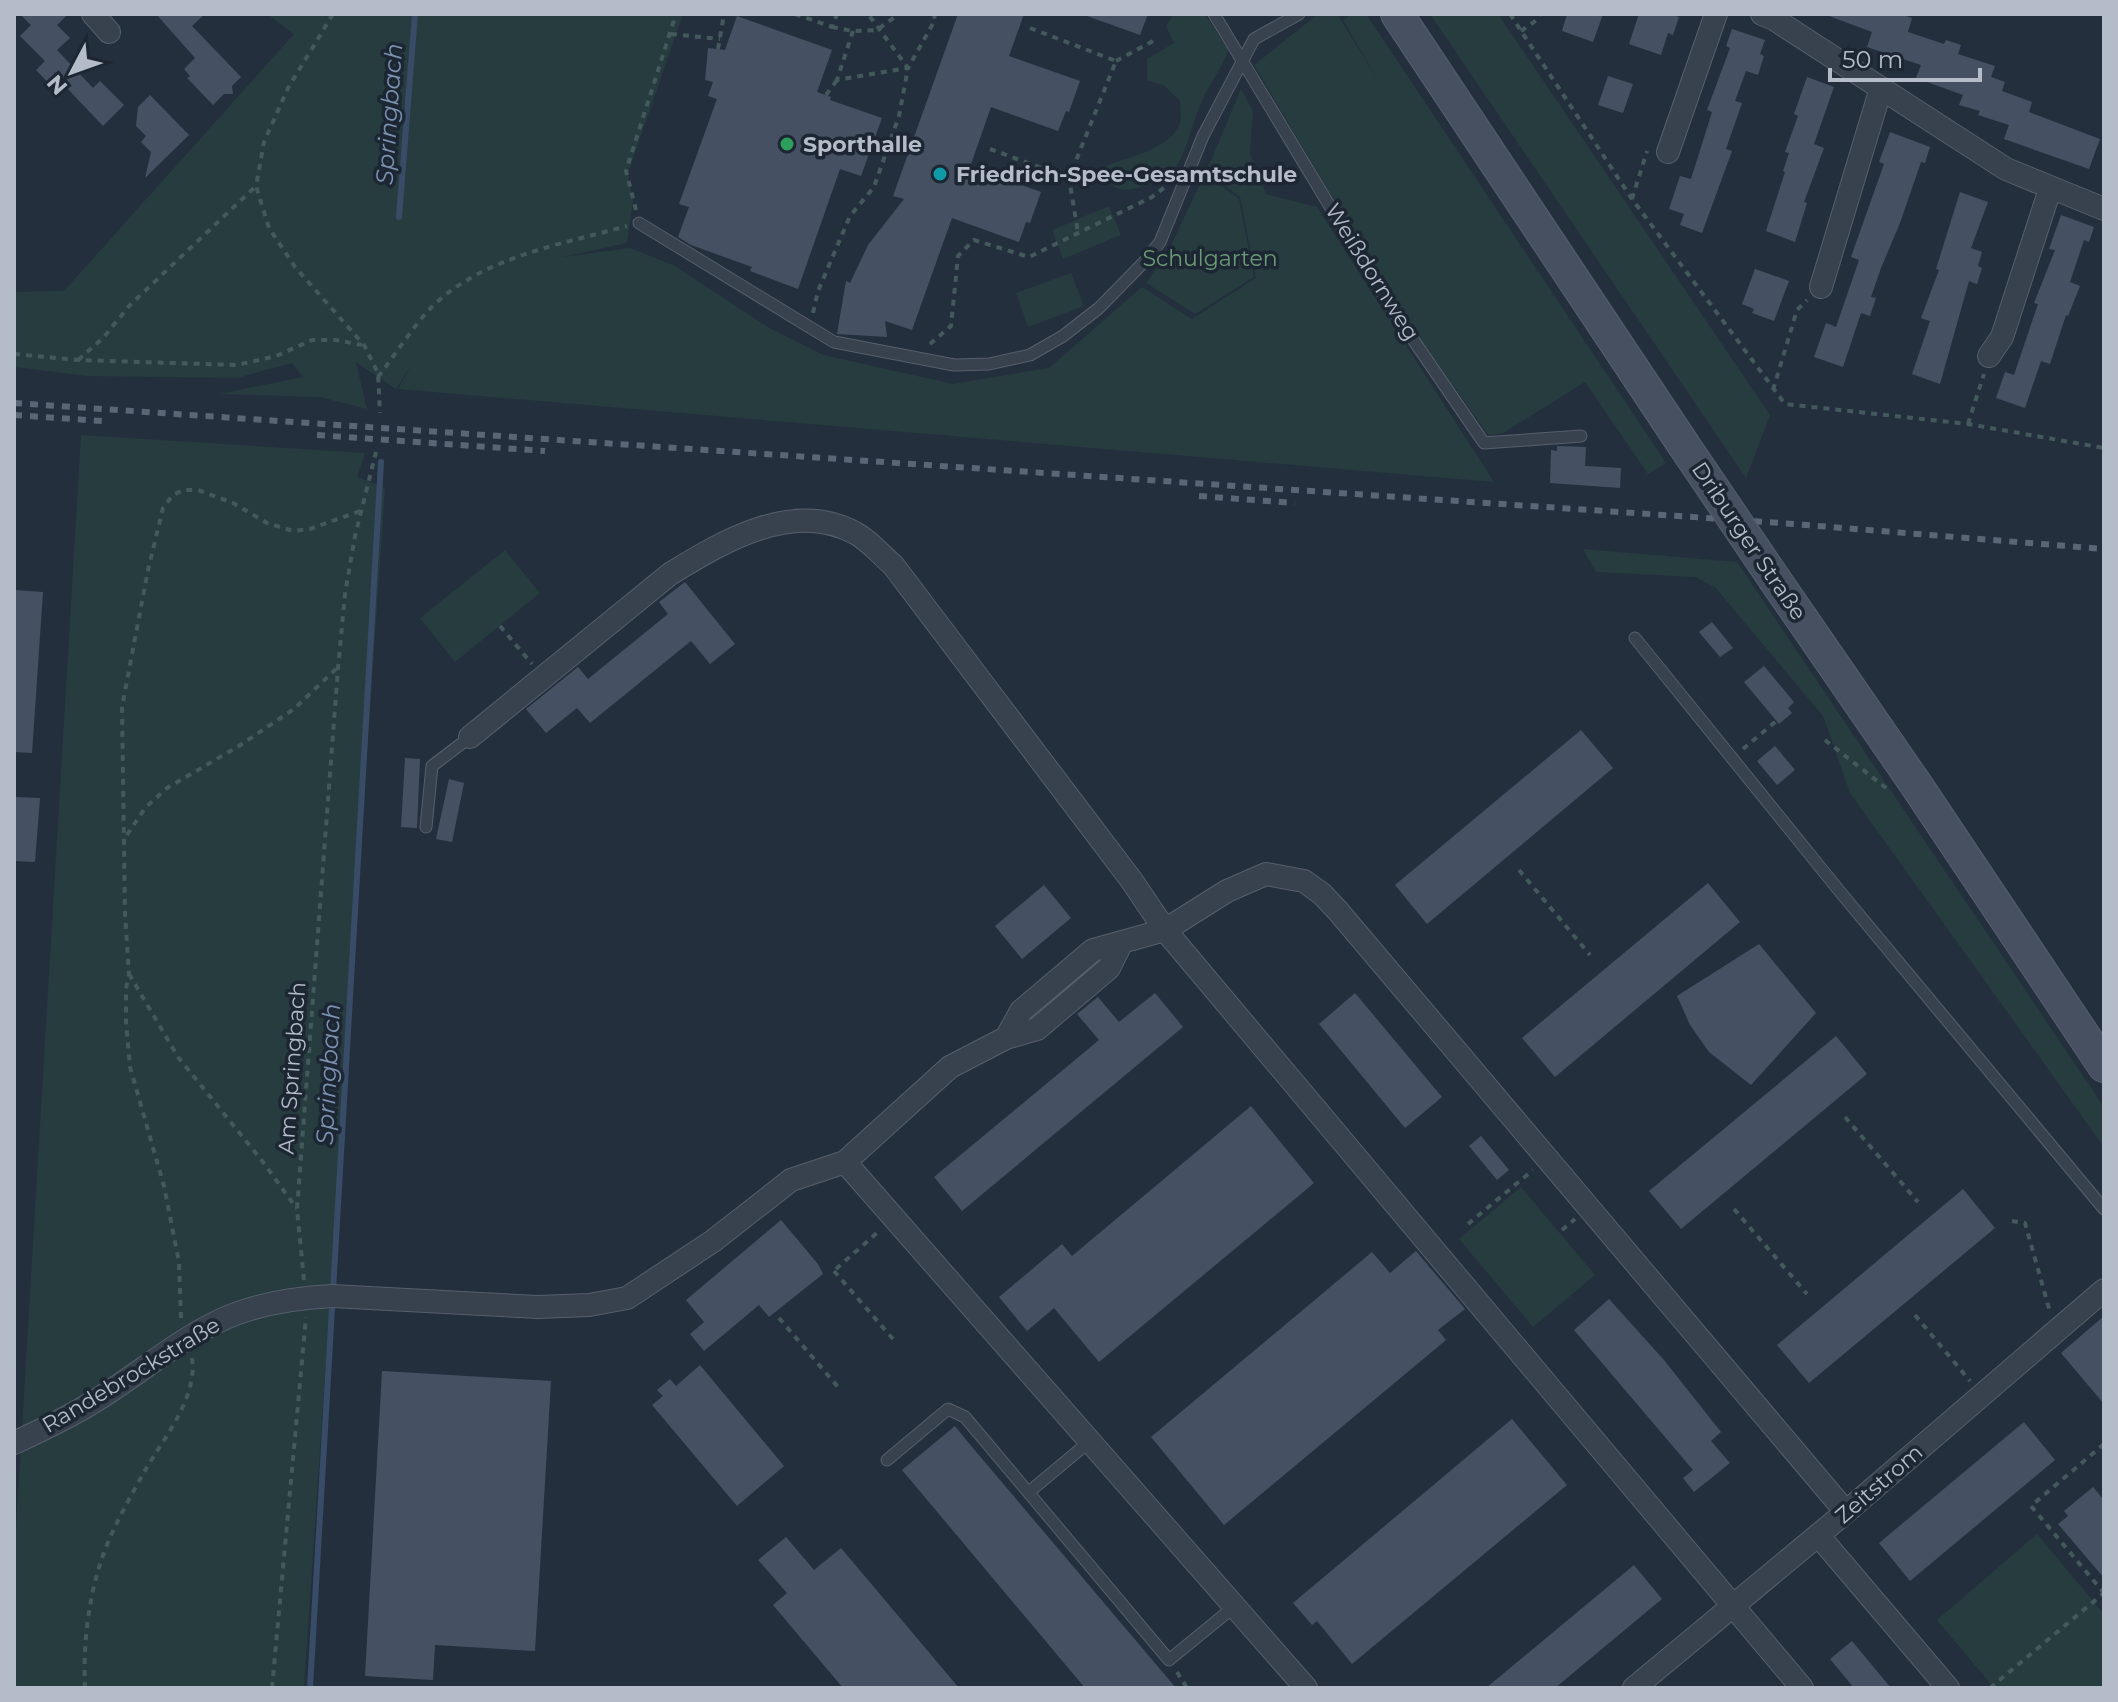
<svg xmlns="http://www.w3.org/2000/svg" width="2118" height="1702" viewBox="0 0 2118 1702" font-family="Montserrat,sans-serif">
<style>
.green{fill:#263c3f}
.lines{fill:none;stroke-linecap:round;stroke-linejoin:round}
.stream{stroke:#394c67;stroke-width:6}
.building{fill:#455162}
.lane-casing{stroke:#565f6c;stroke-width:13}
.street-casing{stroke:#565f6c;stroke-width:24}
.secondary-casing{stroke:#565f6c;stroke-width:34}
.path{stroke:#44595c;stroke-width:4;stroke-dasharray:6 6;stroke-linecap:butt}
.lane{stroke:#38414e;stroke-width:11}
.street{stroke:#38414e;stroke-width:22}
.secondary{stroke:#465061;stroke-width:32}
.rail{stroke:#5a6575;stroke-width:6;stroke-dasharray:8 8;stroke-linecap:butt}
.secondary-bridge-casing{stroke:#565f6c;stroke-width:34;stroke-linecap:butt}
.secondary-bridge{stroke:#465061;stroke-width:32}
.leisure-dot{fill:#2e9e5b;stroke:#1d2633;stroke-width:3}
.culture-dot{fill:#0f9aa8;stroke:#1d2633;stroke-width:3}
.labels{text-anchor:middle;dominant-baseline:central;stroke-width:7;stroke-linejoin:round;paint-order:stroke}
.poi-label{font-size:22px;font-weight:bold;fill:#b4bcc9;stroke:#1d2633;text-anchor:start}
.park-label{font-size:22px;fill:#6b9a76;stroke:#1d2633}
.street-label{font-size:22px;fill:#b4bcc9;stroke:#1d2633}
.water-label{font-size:24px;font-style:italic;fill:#7c92b1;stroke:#1d2633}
</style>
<rect width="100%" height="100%" fill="#242f3e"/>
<!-- green -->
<path class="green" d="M 267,14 L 683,14 L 628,173 L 633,201 L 627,243 L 562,257 L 630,248 L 675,266 L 771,329 L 823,355 L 953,384 L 1049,368 L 1142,287 L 1192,319 L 1256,278 L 1240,197 L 1206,172 L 1241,89 L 1253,111 L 1250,153 L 1266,194 L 1317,207 L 1494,482 L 398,389 L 412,364 L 396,389 L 356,362 L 367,409 L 320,397 L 219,394 L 303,377 L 292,363 L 237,378 L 87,376 L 14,367 L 14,292 L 64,291 L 294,34 Z
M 1174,14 L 1205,14 L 1228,50 C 1223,68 1210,82 1203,99 C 1193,120 1189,145 1178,164 C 1170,178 1124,200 1112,184 C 1109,179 1108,171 1106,166 C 1128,157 1167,150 1179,126 C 1182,119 1180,109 1180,101 L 1165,86 L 1147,80 L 1147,59 L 1174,43 L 1166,26 Z
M 1318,14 L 1337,14 L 1378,80 L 1343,20 L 1352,14 L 1366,14 L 1666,463 L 1648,474 L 1585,382 L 1503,433 L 1489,436 L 1395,303 L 1254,65 Z
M 1430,14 L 1498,14 L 1770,415 L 1746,478 Z
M 1205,173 L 1239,199 L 1254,277 L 1195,314 L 1146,283 L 1167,254 Z
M 1109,206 L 1121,235 L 1063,259 L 1052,230 Z
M 1071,273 L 1084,306 L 1028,327 L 1016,293 Z
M 81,435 L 365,453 L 357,477 L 385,488 L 304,1688 L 14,1688 L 14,1563 Z
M 1583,549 L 1737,562 L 2104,1107 L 2104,1147 L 1850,793 L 1823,716 L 1715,587 L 1695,577 L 1596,572 Z
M 505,550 L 540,593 L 455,662 L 420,618 Z
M 1521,1187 L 1595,1275 L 1533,1327 L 1459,1239 Z
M 2037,1534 L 2104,1614 L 2104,1688 L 1994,1688 L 1937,1620 Z"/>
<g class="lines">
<!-- stream -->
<path class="stream" d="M 399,217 L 415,14
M 310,1688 L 381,462"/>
</g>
<!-- building -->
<path class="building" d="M 20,14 L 68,14 L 57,25 L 70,38 L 57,50 L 93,88 L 100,81 L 124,105 L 103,126 L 64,85 L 57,92 L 36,70 L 45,61 L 20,36 L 31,25 Z
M 156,14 L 205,14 L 192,26 L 241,77 L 232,86 L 233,94 L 224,94 L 213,105 L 187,78 L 190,76 L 184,69 L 195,58 Z
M 958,14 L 1024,14 L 1009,56 L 1080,81 L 1069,112 L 1066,111 L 1058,131 L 991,107 L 970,167 L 1041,192 L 1030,223 L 1026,222 L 1019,242 L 952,218 L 912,330 L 885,321 L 887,337 L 837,334 L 846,281 L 850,283 L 868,245 L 904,199 L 893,196 Z
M 1087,14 L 1148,14 L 1140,35 L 1087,16 Z
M 1567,14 L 1603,14 L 1593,42 L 1562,31 Z
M 1639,14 L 1671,14 L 1679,17 L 1673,35 L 1668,33 L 1661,55 L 1629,44 Z
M 1829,14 L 1900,14 L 1912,18 L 1908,32 L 1944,44 L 1946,40 L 1961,45 L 1958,54 L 1995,66 L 1991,77 L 2005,82 L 2002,91 L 2032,102 L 2029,112 L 2100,139 L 2089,169 L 2004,139 L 2009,125 L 1978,115 L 1980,111 L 1959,105 L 1963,95 L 1916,78 L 1921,65 L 1867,47 L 1872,32 L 1829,16 Z
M 737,16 L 832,50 L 817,92 L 831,97 L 830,100 L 882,118 L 861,176 L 840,169 L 798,289 L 750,271 L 752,267 L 691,245 L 678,237 L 689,207 L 679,204 L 717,99 L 708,96 L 713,82 L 705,80 L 708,48 L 725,50 Z
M 1732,29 L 1765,40 L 1760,54 L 1764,56 L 1758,75 L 1746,71 L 1735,101 L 1742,103 L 1726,149 L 1732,151 L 1702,233 L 1680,225 L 1684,214 L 1669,209 L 1680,176 L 1691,179 L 1712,112 L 1707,110 L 1730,48 L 1726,46 Z
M 1608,76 L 1633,84 L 1623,113 L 1598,105 Z
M 1807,77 L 1834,87 L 1814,144 L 1824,148 L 1804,202 L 1807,203 L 1795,242 L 1766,231 L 1785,172 L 1783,171 L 1789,153 L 1785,152 L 1798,116 L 1794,114 Z
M 150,95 L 189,135 L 145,178 L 151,152 L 141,142 L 146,136 L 136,126 L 138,107 Z
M 1890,132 L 1930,147 L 1925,163 L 1921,162 L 1900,223 L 1881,268 L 1871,297 L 1876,298 L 1870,316 L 1861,313 L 1843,367 L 1814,357 L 1826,323 L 1836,327 L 1859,260 L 1851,257 L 1884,164 L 1879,162 Z
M 1960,192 L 1988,202 L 1971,248 L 1982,252 L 1978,266 L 1982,268 L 1977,284 L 1969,281 L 1940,384 L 1912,374 L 1930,321 L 1921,318 L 1939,270 L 1936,269 Z
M 2061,215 L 2094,227 L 2089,242 L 2084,240 L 2070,282 L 2080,286 L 2068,316 L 2066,315 L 2050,364 L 2041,361 L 2025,408 L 1996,398 L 2005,372 L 2014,375 L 2038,304 L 2034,303 L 2055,250 L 2049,249 Z
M 1755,269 L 1789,281 L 1774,321 L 1752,313 L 1754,309 L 1742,304 Z
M 1557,446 L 1586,447 L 1585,466 L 1621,468 L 1620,488 L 1550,483 L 1551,450 L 1557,451 Z
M 685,582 L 735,644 L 710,664 L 691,641 L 590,723 L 577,708 L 546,733 L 526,709 L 578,667 L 588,679 L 668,614 L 659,602 Z
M 14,590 L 43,592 L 32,753 L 14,752 Z
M 1712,622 L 1733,648 L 1720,657 L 1699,632 Z
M 1764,666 L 1794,702 L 1788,708 L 1792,713 L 1779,724 L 1744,682 Z
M 1581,730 L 1613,768 L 1427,924 L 1395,885 Z
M 1775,746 L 1795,770 L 1777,785 L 1757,761 Z
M 405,758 L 420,759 L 417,828 L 401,827 Z
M 449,779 L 464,783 L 452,842 L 436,839 Z
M 14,797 L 40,798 L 35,862 L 14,861 Z
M 1708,883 L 1740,922 L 1555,1077 L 1522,1038 Z
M 1044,885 L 1071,918 L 1022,959 L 995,926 Z
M 1759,944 L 1816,1013 L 1751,1085 L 1709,1052 L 1690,1025 L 1677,996 Z
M 1155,993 L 1183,1027 L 962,1211 L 934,1177 L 1099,1040 L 1077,1014 L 1098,997 L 1119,1022 Z
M 1355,993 L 1442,1097 L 1405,1128 L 1319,1024 Z
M 1836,1036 L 1867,1074 L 1681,1229 L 1649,1191 Z
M 1251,1106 L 1314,1183 L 1099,1362 L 1054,1308 L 1027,1331 L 999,1297 L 1062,1244 L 1072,1256 Z
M 1481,1136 L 1509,1170 L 1497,1180 L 1469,1146 Z
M 1963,1189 L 1995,1228 L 1809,1383 L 1777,1345 Z
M 781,1220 L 818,1264 L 823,1274 L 769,1317 L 759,1305 L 704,1351 L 690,1334 L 704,1322 L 686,1300 Z
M 1416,1251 L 1465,1309 L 1438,1330 L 1446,1340 L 1224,1525 L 1151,1437 L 1372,1252 L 1390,1273 Z
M 1609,1299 L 1664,1360 L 1721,1432 L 1711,1441 L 1730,1463 L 1694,1492 L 1683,1478 L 1693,1470 L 1574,1330 Z
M 2104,1316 L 2104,1404 L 2061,1353 Z
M 700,1365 L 784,1466 L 737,1506 L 652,1405 L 663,1396 L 657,1390 L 670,1379 L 676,1386 Z
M 382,1371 L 551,1381 L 535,1651 L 435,1645 L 433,1680 L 365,1676 Z
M 1512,1419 L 1567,1485 L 1352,1664 L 1317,1621 L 1312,1625 L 1293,1603 Z
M 2024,1422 L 2055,1460 L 1910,1581 L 1879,1543 Z
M 955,1426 L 967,1441 L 1176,1688 L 1085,1688 L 902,1470 Z
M 2093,1487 L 2104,1500 L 2104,1578 L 2058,1524 L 2068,1516 L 2064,1511 Z
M 786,1537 L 814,1570 L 841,1548 L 959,1688 L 843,1688 L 773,1605 L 787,1593 L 758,1560 Z
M 1634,1565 L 1662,1599 L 1555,1688 L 1486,1688 Z
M 1852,1641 L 1891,1688 L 1854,1688 L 1830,1659 Z"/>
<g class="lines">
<defs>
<path id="lane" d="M 1214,14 L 1390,306 L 1484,443 L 1581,436
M 639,223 L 834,342 L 954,365 L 989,364 L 1030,355 L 1063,336 L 1099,308 L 1144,262 L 1160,242 L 1203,136 L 1254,39 L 1299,14
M 1635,638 L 1841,893 L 2104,1209
M 426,827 L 432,766 L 470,737
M 887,1460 L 948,1409 L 965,1417 L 1169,1660 L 1235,1606
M 1029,1492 L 1090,1441"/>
<path id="street" d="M 93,14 L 109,32
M 1762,14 L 1774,19 L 2006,169 L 2104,209
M 1668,152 L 1716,14
M 1821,287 L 1881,88
M 1989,356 L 2002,337 L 2050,189
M 470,737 L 670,574 C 722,542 793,499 855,533 C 869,540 881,555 893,565 L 1132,881 L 1165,930 L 1802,1688
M 1006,1038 L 1037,1029 L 1109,968 L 1122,942
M 845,1162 L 950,1067 L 1006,1038 L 1021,1011 L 1093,950 L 1165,930 L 1227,891 L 1266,874 L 1304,881 L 1322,894 L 1338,911 L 1846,1512
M 14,1443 C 39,1431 66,1419 90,1404 C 134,1378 173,1343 219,1321 C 254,1304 294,1298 332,1296 L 538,1307 L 589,1305 L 627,1298 L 713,1241 L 791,1180 L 845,1162 L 1306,1688
M 1818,1535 L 1948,1688
M 1634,1688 L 1846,1512 L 2104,1290"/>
<path id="secondary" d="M 1397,14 L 1683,444
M 1775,580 L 1917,786 L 2104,1066"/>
</defs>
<!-- lane casing -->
<use href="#lane" class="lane-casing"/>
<!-- street casing -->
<use href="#street" class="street-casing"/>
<!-- secondary casing -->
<use href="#secondary" class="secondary-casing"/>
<!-- path -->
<path class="path" d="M 333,14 L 288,88 L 264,142 L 256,186 L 269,228 L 295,267 L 364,345 L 378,373 L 380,413
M 795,14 L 832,27 L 837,14
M 1510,14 L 1632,199 L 1785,404 L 1968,424 L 2104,448
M 832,27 L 853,31 L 877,30 L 899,14
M 1030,28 L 1116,61 L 1069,178 L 1078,233
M 853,31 L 837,80 L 908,68 L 935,20 L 934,14
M 1521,31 L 1538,19 L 1540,14
M 671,34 L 720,39
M 718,49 L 724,14
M 1116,61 L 1155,40
M 826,95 L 837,80
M 990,149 L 1069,178
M 1632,199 L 1647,151
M 636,210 L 626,171 L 676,14
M 1170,252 L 1187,266
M 813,313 L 818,291 L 850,216 L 874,187 L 899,116 L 908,68 L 868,14
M 930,344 L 951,326 L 958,256 L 974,240 L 1029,257 L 1152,197 L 1165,187
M 14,354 L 78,360 L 237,365 L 276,356 L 312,340 L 336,340 L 362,345
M 78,360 L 103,338 L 130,305 L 256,186
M 378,377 C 394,356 409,333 426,313 C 476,258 559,245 627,226
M 1773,390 L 1797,310 L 1807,300
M 1968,424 L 1984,374
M 500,626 L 532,664
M 1825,740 L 1886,788
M 1743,749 L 1781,717
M 127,835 L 145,808 L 167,788 L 239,746 L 294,709 L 337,668
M 1519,870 L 1590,955
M 129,974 L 178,1057 L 263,1162 L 297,1209
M 1845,1117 L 1918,1202
M 1734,1209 L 1807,1294
M 2012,1221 L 2025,1223 L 2050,1312
M 1468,1224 L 1533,1170
M 1562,1230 L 1575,1219
M 836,1269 L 879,1231
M 834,1271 L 893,1339
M 304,1280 L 297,1209 L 338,668 L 345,594 L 355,536 L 376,452
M 1915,1315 L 1970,1381
M 181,1318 L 179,1262 L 164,1186 L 130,1067 L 126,1022 L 126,989 L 129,974 L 125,914 L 122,707 L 148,570 L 163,508 L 173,495 L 183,490 L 198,490 L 233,503 L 267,523 L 293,531 L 310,529 L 363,510
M 779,1318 L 838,1387
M 2104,1444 L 2031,1506 L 2104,1593
M 1177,1672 L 1187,1688
M 85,1688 C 83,1646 88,1601 101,1561 C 111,1531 128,1501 143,1474 C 162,1440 198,1399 192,1358
M 272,1688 L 306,1317
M 1990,1688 L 2104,1593"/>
<!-- lane -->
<use href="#lane" class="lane"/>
<!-- street -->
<use href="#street" class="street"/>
<!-- secondary -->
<use href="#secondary" class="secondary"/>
<!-- rail -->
<path class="rail" d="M 14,403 L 1781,523 L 2104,549
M 14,415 L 102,421
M 317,435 L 545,451
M 1199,496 L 1295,503"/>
<defs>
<path id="secondary-bridge" d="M 1683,444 L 1775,580"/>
</defs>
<!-- secondary-bridge casing -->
<use href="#secondary-bridge" class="secondary-bridge-casing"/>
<!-- secondary-bridge -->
<use href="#secondary-bridge" class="secondary-bridge"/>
</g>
<!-- markers -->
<circle class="leisure-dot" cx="787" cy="144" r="8"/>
<circle class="culture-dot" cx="940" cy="174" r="8"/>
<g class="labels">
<!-- poi labels -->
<g class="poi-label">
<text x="803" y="144">Sporthalle</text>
<text x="956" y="174">Friedrich-Spee-Gesamtschule</text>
</g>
<!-- park labels -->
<g class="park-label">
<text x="1210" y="258">Schulgarten</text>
</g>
<!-- street labels -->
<g class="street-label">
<text transform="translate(1372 272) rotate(58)">Weißdornweg</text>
<text transform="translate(1749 541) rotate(56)">Driburger Straße</text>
<text transform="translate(292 1068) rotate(-86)">Am Springbach</text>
<text transform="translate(131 1375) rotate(-31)">Randebrockstraße</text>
<text transform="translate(1879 1484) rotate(-41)">Zeitstrom</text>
</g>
<!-- water labels -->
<g class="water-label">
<text transform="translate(389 114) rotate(-86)">Springbach</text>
<text transform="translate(328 1074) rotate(-87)">Springbach</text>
</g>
</g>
<!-- border -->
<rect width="2118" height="1702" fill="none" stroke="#b4bcc9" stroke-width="32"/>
<!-- north arrow -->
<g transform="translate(72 72) rotate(229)" stroke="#1d2633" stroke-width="6" paint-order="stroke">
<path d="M0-6L14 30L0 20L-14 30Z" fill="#b4bcc9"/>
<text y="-12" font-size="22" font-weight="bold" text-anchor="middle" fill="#b4bcc9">N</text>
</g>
<!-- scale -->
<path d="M1830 68v12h150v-12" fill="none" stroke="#b4bcc9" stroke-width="4"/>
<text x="1842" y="68" font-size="24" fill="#b4bcc9" stroke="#1d2633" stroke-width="6" paint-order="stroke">50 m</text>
</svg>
